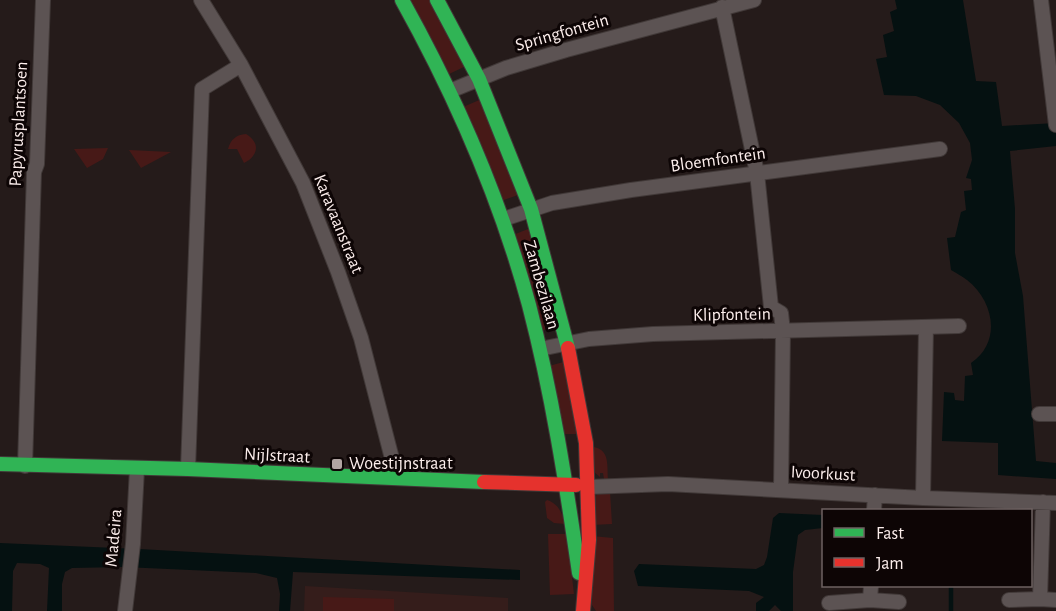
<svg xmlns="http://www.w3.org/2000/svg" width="1056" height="611" viewBox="0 0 1056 611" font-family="'Alegreya Sans',sans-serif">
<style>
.built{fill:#351d1b}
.green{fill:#471917}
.water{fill:#051111}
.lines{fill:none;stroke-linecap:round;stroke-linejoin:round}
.stream{stroke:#051111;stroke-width:4.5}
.street-casing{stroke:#413938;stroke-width:16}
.fast-casing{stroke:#413938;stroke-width:16}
.jam-casing{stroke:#413938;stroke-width:16}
.street{stroke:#5c5353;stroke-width:14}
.fast{stroke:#30b455;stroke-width:14}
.jam{stroke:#e5322d;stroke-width:14}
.poi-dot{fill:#b1a4a2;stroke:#0d0505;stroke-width:2}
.labels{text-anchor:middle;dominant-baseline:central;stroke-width:6;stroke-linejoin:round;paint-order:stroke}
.street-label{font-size:18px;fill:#fceeec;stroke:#0d0505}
.poi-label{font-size:18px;fill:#fceeec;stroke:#0d0505;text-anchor:start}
</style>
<rect width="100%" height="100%" fill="#251b1a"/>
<!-- built -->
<path class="built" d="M 305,586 L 508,598 L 508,611 L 304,611 Z"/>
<!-- green -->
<path class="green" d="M 407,0 L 435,0 L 468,65 L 447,75 Z
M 484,98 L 521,194 L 501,201 L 463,107 Z
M 246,134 C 261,143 258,156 244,163 L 237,149 L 228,149 C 231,139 236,135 246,134 Z
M 108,148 L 103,159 L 87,168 L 74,149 Z
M 129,150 L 171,152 L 141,168 Z
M 533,227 L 559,326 L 540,331 L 513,235 Z
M 567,361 L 580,434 L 560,434 L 549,366 Z
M 594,447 C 610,450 607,466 608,479 L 604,479 L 603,473 L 600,473 L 600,477 L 594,472 Z
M 610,492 L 612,524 L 592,525 L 595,497 L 598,493 Z
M 547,500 C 559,504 562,513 565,524 L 554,523 L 547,518 L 545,502 Z
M 548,534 L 567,534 L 574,594 L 550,595 Z
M 592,536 L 613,538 L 614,611 L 596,611 L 592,605 Z
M 323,597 L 394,599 L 394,611 L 323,611 Z"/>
<!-- water -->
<path class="water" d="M 895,0 L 963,0 L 976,81 L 996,82 L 1002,126 L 1056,123 L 1056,146 L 1010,151 L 1015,209 L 1015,253 L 1023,296 L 1036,461 L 1056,463 L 1056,479 L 998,475 L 998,443 L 942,441 L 944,392 L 954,393 L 955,400 L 964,401 L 965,376 L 973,375 L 971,363 C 1002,342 994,301 967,280 C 962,276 956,273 951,270 L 947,238 L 955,237 L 961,212 L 966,210 L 964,191 L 972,190 L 971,179 L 966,178 L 972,160 L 970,143 L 959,123 L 940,105 L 916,96 L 884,95 L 876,59 L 887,57 L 883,35 L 894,31 L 890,12 L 897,9 Z
M 779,513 L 823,515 L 823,528 L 805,530 L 798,535 L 793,572 L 793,611 L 781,611 L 775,605 L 769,611 L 756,611 L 756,603 L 764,597 L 749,591 L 638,586 L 634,571 L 639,564 L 756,569 L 764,565 L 767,557 L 773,518 Z
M 0,543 L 139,549 L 520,570 L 520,580 L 293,572 L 290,611 L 279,611 L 280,594 L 277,578 L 256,573 L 124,567 L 72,568 L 65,572 L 62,584 L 62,611 L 47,611 L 49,568 L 40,564 L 17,563 L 13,571 L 12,611 L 0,611 Z"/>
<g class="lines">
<!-- stream -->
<path class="stream" d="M 951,611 L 951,586"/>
<defs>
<path id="street" d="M 201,0 L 241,65 L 303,183 L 338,272 L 361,338 L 397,478
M 1041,0 L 1056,125
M 722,7 L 757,173 L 771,307 L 781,313 L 783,331 L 781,490
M 450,91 L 506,68 L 566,50 L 754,0
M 504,219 L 552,203 L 631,190 L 940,149
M 540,349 L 589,339 L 653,334 L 959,326
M 1039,414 L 1056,414
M 25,466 L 34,172 L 37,164 L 43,0
M 188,469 L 202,89 L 241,65
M 588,487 L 668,484 L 923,498 L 1056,503
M 923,498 L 926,328
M 1043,502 L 1040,599 L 1056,600
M 874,510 L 875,495
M 870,600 L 899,602
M 1009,600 L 1040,599
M 829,603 L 870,600 L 871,586
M 125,611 L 133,544 L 137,469"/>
<path id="fast" d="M 402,0 C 456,97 500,198 529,305 C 552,393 566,483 579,573
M 437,0 L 479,79 L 531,209 L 568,348
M 0,464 L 188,469 L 484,482"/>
<path id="jam" d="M 568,348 L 586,443 L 589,540 L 583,611
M 484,482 L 576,485"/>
</defs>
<!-- street casing -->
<use href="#street" class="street-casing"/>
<!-- fast casing -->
<use href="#fast" class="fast-casing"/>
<!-- jam casing -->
<use href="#jam" class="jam-casing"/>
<!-- street -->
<use href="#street" class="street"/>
<!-- fast -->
<use href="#fast" class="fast"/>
<!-- jam -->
<use href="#jam" class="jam"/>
</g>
<!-- markers -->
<rect class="poi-dot" x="331" y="458" width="12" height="12" rx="3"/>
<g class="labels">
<!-- street labels -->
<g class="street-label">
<text transform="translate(562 33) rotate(-16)">Springfontein</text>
<text transform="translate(19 124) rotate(-87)">Papyrusplantsoen</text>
<text transform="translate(718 160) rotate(-8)">Bloemfontein</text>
<text transform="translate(338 224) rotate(68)">Karavaanstraat</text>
<text transform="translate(541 285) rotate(74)">Zambezilaan</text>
<text transform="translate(732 315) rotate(-1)">Klipfontein</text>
<text transform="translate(277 456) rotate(3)">Nijlstraat</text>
<text transform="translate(823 474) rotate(3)">Ivoorkust</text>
<text transform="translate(114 538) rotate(-85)">Madeira</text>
</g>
<!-- poi labels -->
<g class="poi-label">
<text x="349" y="464">Woestijnstraat</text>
</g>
</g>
<!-- legend -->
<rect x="822" y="509" width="210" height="78" fill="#0d0505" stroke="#6d6261" stroke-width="1.5"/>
<rect x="834" y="528" width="30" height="9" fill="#30b455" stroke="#6d6261" stroke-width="1.5"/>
<text x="876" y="539" font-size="18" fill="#fceeec">Fast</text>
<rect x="834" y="558" width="30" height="9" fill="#e5322d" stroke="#6d6261" stroke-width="1.5"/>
<text x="876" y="569" font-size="18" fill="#fceeec">Jam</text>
</svg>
